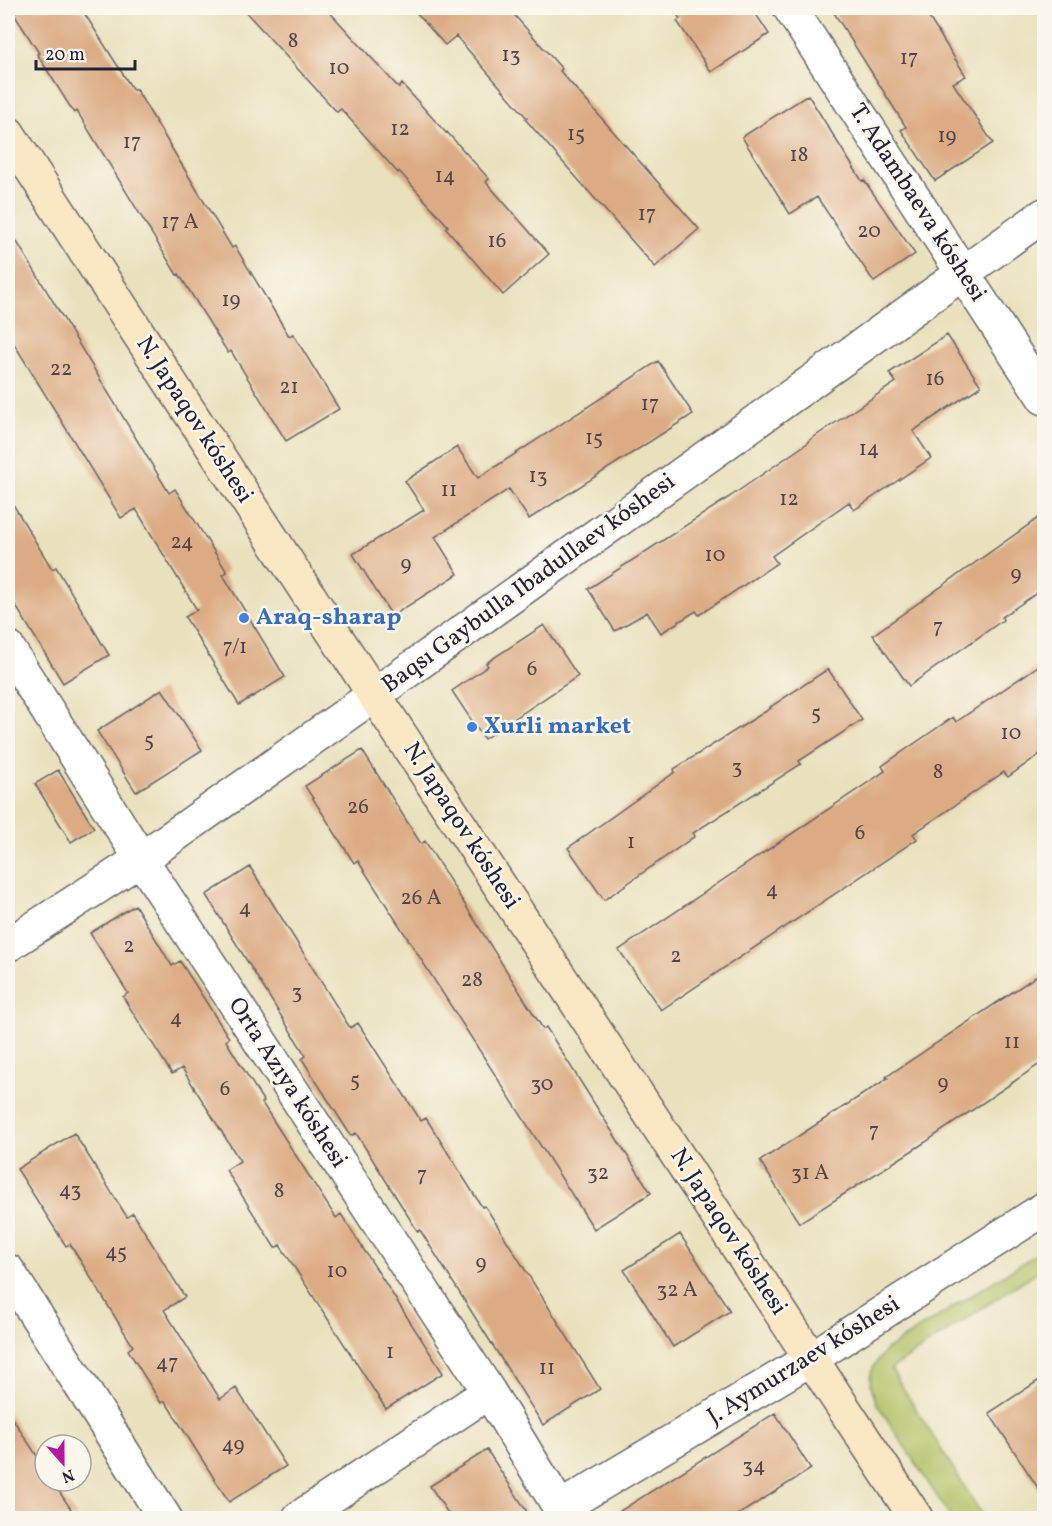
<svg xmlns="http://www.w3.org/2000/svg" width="1052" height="1526" viewBox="0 0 1052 1526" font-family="Vollkorn,serif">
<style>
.green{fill:#b0c063;stroke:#69714f;stroke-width:1.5}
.building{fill:#dcab83}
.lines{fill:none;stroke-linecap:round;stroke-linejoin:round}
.minor-casing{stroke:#686568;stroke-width:36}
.tertiary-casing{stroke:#686568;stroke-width:36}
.secondary-casing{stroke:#686568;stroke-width:36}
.minor{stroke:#fff;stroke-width:33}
.tertiary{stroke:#fff;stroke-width:33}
.secondary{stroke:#fae7c3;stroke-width:33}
.shop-dot{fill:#3f7fe0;stroke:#fbf7ec;stroke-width:2}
.labels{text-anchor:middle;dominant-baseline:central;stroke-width:5;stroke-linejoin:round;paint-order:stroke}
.number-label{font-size:21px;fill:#50444d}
.street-label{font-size:24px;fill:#22223b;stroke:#fbf7ec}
.shop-label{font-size:24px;font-weight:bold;fill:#366cbe;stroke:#fbf7ec;text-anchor:start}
</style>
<rect width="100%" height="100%" fill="#fbf7ec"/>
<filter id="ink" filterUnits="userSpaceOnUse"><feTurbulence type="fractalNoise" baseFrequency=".0167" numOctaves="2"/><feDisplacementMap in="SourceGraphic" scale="12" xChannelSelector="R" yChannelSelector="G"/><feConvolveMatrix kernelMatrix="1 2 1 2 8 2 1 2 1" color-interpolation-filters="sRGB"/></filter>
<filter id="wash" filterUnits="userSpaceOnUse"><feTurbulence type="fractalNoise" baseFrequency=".008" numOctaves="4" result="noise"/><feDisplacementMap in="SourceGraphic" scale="24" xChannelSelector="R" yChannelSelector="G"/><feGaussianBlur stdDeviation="1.35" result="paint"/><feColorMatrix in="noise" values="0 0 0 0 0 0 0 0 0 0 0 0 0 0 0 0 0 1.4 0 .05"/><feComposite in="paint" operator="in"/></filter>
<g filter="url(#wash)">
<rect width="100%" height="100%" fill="#e9e1bd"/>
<!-- green -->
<path class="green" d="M 1044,1249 L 1044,1267 L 891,1369 L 984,1518 L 951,1518 L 877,1404 C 867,1377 867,1372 886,1350 Z"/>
<g id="blocks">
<!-- building -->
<path class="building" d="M 10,8 L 81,8 L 133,90 L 136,89 L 232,248 L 235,246 L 289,336 L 293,334 L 339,409 L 286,441 L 231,351 L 228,353 L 179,274 L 177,275 L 77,111 L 74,113 L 37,54 L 39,53 Z
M 242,8 L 326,8 L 399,88 L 402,84 L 446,133 L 447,132 L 489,179 L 486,182 L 549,254 L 503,295 L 446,228 L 448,226 L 399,171 L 398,173 L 341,109 L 337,112 Z
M 412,8 L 508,8 L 562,69 L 560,71 L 699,229 L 655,267 L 525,119 L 527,118 L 456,36 L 445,45 Z
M 673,8 L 752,8 L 769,34 L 711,72 L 677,21 L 680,19 Z
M 831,8 L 923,8 L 966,76 L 953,83 L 993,143 L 935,181 L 901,130 L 906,127 Z
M 808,95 L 862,181 L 864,180 L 915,254 L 874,282 L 817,197 L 790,214 L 742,137 Z
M 8,227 L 169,493 L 175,489 L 227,572 L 223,575 L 285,677 L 239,705 L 185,617 L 197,610 L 136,509 L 121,518 L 8,334 Z
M 947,335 L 981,386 L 913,431 L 931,458 L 854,510 L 849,502 L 772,556 L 777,563 L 699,615 L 696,611 L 661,633 L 647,612 L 615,631 L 588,589 L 731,496 L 809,442 L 808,441 L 896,382 L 889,373 Z
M 658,361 L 693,414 L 529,519 L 509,489 L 435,537 L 458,574 L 392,616 L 353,554 L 424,510 L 405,481 L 457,447 L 478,478 Z
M 8,496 L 52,569 L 56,567 L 109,655 L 63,683 L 8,593 Z
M 1044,514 L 1044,588 L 1002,617 L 1003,620 L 909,686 L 873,635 Z
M 544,625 L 578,676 L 484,739 L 452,691 L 488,666 L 486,663 Z
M 1044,662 L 1044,751 L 1008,777 L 1004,772 L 913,834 L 917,839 L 661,1010 L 619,950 L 885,771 L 882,766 L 953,717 L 956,722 Z
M 828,669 L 862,720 L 799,761 L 801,764 L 693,833 L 695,836 L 604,900 L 568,848 L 675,772 L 674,769 L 771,708 L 770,707 Z
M 162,689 L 202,750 L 136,792 L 97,731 Z
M 362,750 L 421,844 L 425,841 L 543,1029 L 546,1027 L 651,1193 L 594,1229 L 358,861 L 354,863 L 305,786 Z
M 58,770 L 94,828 L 71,842 L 35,784 Z
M 250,867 L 350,1028 L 358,1023 L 421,1121 L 426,1118 L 482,1207 L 485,1206 L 600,1389 L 543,1425 L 420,1230 L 418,1232 L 356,1133 L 351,1136 L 302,1059 L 306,1056 L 206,895 Z
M 135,905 L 172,966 L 180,961 L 229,1038 L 226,1041 L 264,1102 L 262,1103 L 336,1218 L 341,1214 L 443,1373 L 386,1409 L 280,1245 L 275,1248 L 226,1170 L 240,1161 L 182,1068 L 172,1074 L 123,997 L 128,993 L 90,933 Z
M 1044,971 L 1044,1061 L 924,1143 L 799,1223 L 760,1161 L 888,1078 L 886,1077 Z
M 74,1133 L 127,1217 L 133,1213 L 185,1297 L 164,1310 L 220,1399 L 236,1388 L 286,1466 L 229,1502 L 165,1401 L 161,1403 L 128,1350 L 133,1346 L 70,1244 L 66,1246 L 17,1169 Z
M 680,1234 L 730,1311 L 673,1347 L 624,1270 Z
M 1044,1377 L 1044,1497 L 989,1413 Z
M 8,1412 L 45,1468 L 45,1481 L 52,1481 L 77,1518 L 8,1518 Z
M 775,1413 L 811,1469 L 733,1518 L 609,1518 Z
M 487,1450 L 531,1518 L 451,1518 L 430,1486 Z"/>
</g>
</g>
<g filter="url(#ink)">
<use href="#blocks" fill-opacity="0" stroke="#686568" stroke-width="1.5"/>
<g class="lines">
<defs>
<path id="minor" d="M 790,8 L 1044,398
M 8,648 L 141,859 L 489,1392 L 566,1518
M 8,945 L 141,859 L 374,695 L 1044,215
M 8,1271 L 165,1518
M 560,1508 L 812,1358
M 299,1518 L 489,1392"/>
<path id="tertiary" d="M 812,1358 L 1044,1209"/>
<path id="secondary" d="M 8,133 L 325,620 L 916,1518"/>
</defs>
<!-- minor casing -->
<use href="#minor" class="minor-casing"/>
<!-- tertiary casing -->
<use href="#tertiary" class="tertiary-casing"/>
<!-- secondary casing -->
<use href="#secondary" class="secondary-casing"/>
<!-- minor -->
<use href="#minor" class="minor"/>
<!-- tertiary -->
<use href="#tertiary" class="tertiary"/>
<!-- secondary -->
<use href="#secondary" class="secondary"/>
</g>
</g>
<!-- markers -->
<g class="shop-dot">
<circle cx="244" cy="618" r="6"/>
<circle cx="472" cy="727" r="6"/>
</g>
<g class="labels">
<!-- number labels -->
<g class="number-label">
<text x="293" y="41">8</text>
<text x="511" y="55">13</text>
<text x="909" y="58">17</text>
<text x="339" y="68">10</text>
<text x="400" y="129">12</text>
<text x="576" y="134">15</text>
<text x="947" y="136">19</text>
<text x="132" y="142">17</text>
<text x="799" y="155">18</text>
<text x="445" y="176">14</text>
<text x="647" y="214">17</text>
<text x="180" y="222">17 А</text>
<text x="869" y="231">20</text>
<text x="497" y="241">16</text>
<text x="231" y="300">19</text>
<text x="61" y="369">22</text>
<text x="935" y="379">16</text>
<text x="289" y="387">21</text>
<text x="650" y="404">17</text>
<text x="594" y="438">15</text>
<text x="869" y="449">14</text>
<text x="538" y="476">13</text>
<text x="449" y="490">11</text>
<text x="789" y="499">12</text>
<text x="182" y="542">24</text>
<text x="715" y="555">10</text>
<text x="406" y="564">9</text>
<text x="1016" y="574">9</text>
<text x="938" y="627">7</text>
<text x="235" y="647">7/1</text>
<text x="532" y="669">6</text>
<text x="816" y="713">5</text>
<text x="1011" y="733">10</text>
<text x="149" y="740">5</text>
<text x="737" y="767">3</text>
<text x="938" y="772">8</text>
<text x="358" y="807">26</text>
<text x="860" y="833">6</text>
<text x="631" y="842">1</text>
<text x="772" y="890">4</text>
<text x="421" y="898">26 А</text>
<text x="245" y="908">4</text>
<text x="129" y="946">2</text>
<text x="676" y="956">2</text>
<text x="472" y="980">28</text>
<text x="297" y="992">3</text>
<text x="176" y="1018">4</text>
<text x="1012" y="1042">11</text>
<text x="355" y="1080">5</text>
<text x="943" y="1083">9</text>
<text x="542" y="1084">30</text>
<text x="225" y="1089">6</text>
<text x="874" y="1131">7</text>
<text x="598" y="1173">32</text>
<text x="810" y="1173">31 А</text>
<text x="422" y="1175">7</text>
<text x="70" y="1190">43</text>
<text x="279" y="1191">8</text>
<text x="116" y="1252">45</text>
<text x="481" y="1263">9</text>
<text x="337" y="1271">10</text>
<text x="677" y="1290">32 А</text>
<text x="390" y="1352">1</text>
<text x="167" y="1363">47</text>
<text x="547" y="1368">11</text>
<text x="233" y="1445">49</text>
<text x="754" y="1466">34</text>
</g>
<!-- street labels -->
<g class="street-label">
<text transform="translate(917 203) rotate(57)">T. Adambaeva kóshesi</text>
<text transform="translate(194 420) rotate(57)">N. Japaqov kóshesi</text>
<text transform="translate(529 584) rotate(-36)">Baqsı Gaybulla Ibadullaev kóshesi</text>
<text transform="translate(461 826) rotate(57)">N. Japaqov kóshesi</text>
<text transform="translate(287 1083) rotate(57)">Orta Azıya kóshesi</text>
<text transform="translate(728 1232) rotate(57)">N. Japaqov kóshesi</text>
<text transform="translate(804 1361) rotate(-32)">J. Aymurzaev kóshesi</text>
</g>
<!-- shop labels -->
<g class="shop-label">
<text x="256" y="618">Araq-sharap</text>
<text x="484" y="727">Xurli market</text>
</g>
</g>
<!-- margin -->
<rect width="1052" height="1526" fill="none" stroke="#fbf7ec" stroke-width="30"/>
<!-- north arrow -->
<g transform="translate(63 1463) rotate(159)"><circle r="28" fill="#fbf7ec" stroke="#a4a2a5" stroke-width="1.5"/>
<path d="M0-4.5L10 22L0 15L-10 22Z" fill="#b5179e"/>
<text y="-9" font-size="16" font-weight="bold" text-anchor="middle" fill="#22223b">N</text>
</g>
<!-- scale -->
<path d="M36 60v9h99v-9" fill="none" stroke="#22223b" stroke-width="3"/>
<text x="45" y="60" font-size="18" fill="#22223b" stroke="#fbf7ec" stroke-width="4.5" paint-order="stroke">20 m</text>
</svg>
